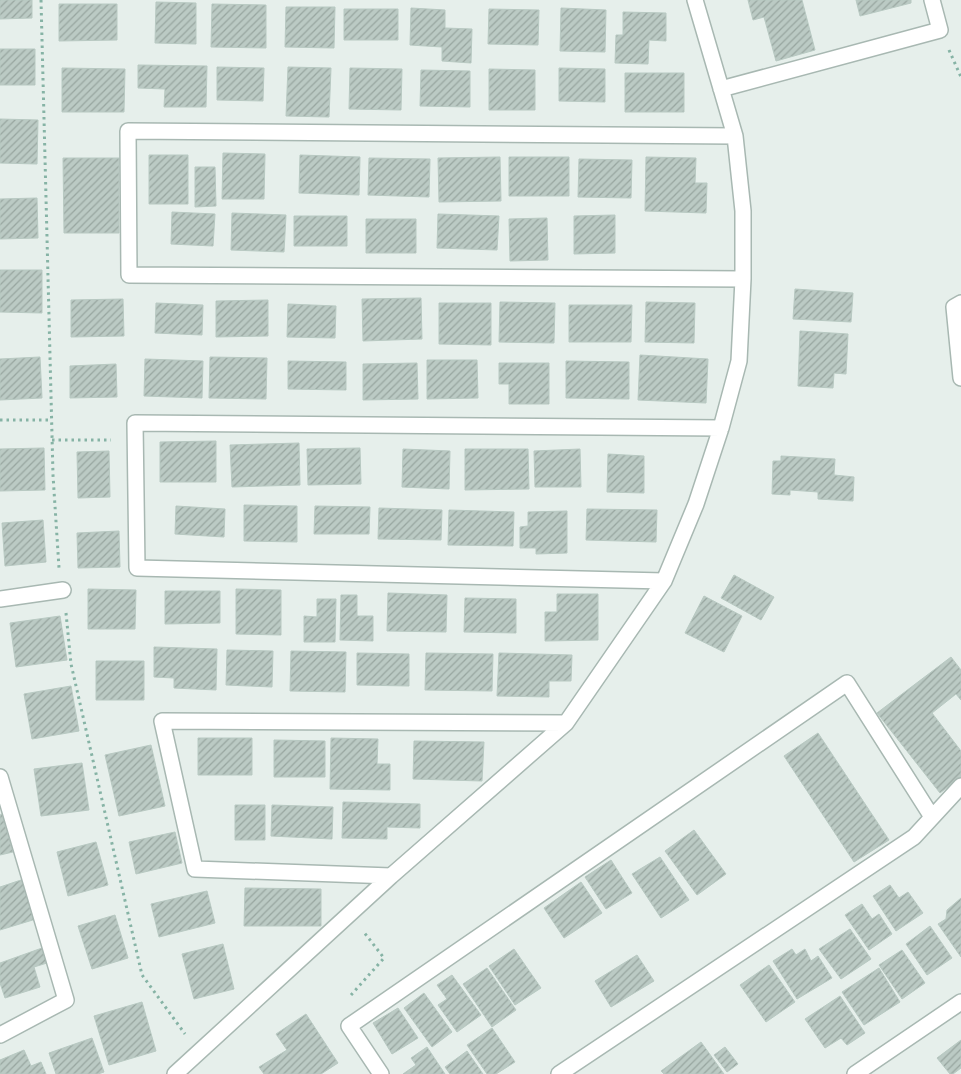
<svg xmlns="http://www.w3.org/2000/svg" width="961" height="1074" viewBox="0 0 961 1074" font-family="'Public Sans',sans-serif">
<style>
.building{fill:url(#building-hatch);stroke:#b8c9c2}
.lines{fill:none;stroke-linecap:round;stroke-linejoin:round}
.minor-casing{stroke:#a8b8b2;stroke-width:18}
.path{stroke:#86b3a5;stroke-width:3;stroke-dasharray:2.5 4;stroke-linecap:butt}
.minor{stroke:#fff;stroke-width:15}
</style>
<defs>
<pattern id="building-hatch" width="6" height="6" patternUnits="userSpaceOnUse" patternTransform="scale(1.25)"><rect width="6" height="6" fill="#bbcac4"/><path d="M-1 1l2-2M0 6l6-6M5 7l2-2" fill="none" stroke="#98a6a0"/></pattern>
</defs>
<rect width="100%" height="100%" fill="#e6efeb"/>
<!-- building -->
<path class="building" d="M 0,0 L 32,0 L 32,18 L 0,19 Z
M 748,0 L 802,0 L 815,50 L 776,61 L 764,17 L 753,20 Z
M 856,0 L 911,0 L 911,3 L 860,16 Z
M 156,2 L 196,3 L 196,44 L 155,43 Z
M 59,4 L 117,4 L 117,40 L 59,41 Z
M 212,4 L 266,5 L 266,48 L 211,47 Z
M 286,7 L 335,7 L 334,48 L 285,47 Z
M 411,8 L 445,10 L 445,28 L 472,29 L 471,63 L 442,61 L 442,47 L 410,45 Z
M 561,8 L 606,10 L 605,52 L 560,51 Z
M 344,9 L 398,9 L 398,40 L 344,40 Z
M 489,9 L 539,10 L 538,45 L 488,44 Z
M 623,12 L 666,13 L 666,41 L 649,40 L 648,64 L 615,63 L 616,35 L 623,35 Z
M 0,49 L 35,49 L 35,85 L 0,85 Z
M 138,65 L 207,66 L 206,107 L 164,107 L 165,89 L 138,88 Z
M 217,67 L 264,68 L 263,101 L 217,100 Z
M 288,67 L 331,68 L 329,117 L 286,116 Z
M 62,68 L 125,69 L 124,112 L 62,112 Z
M 350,68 L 402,69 L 401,110 L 349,109 Z
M 559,68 L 605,69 L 605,102 L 559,101 Z
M 489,69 L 535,70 L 535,110 L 489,110 Z
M 421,70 L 470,71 L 470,107 L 420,106 Z
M 625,73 L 684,73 L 684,112 L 625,112 Z
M 0,119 L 38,120 L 37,164 L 0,163 Z
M 223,153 L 265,154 L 264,199 L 222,199 Z
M 149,155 L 188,155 L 188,204 L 149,204 Z
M 300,155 L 360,157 L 359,195 L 299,193 Z
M 500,157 L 501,201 L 439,202 L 438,158 Z
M 509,157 L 569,157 L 569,196 L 509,196 Z
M 646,157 L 696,158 L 695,183 L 707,183 L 706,213 L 645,211 Z
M 63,158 L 119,158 L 119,233 L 64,233 Z
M 369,158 L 430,159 L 429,197 L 368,195 Z
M 579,159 L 632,160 L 631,198 L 578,197 Z
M 195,167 L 215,167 L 216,206 L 195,207 Z
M 37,198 L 38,238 L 0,239 L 0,199 Z
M 172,212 L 215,214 L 213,246 L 171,244 Z
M 232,213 L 286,215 L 284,252 L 231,250 Z
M 438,214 L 499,216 L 497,250 L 437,248 Z
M 615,215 L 615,253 L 574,254 L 574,216 Z
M 294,216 L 347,216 L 347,246 L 294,246 Z
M 547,218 L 548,260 L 510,261 L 509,219 Z
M 366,219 L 416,219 L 416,253 L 366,253 Z
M 0,270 L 42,270 L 42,313 L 0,312 Z
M 795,289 L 853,293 L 851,322 L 793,319 Z
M 421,298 L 422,339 L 363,341 L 362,299 Z
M 123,299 L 124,336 L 71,337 L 71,300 Z
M 268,300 L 268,336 L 216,337 L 216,301 Z
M 500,302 L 555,303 L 554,343 L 499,342 Z
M 646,302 L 695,303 L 694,343 L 645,342 Z
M 156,303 L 203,305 L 202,335 L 155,333 Z
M 439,303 L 491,303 L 491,345 L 439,344 Z
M 288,304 L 336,306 L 335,338 L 287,337 Z
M 569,305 L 632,305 L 631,342 L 569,342 Z
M 800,331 L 848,334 L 846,374 L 834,373 L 833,388 L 798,386 Z
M 640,355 L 708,359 L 706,403 L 638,400 Z
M 40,357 L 42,398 L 0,400 L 0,359 Z
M 210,357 L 267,358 L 266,399 L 209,398 Z
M 145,359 L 203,361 L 202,398 L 144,396 Z
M 427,360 L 477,360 L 478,398 L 427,399 Z
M 288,361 L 346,362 L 346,390 L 288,389 Z
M 566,361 L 629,362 L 629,399 L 566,398 Z
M 417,363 L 418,399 L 363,400 L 363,364 Z
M 499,363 L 549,363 L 549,404 L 509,404 L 509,384 L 499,384 Z
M 116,364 L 117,397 L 70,398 L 70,366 Z
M 216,441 L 216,482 L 160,482 L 160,442 Z
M 299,443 L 300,485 L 232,487 L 230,445 Z
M 44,448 L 45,490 L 0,491 L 0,449 Z
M 360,448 L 361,484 L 308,485 L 307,449 Z
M 403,449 L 450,451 L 449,489 L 402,487 Z
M 465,449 L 528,449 L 529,489 L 465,490 Z
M 580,449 L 581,487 L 535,487 L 534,451 Z
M 109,451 L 110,497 L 78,498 L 77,452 Z
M 608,454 L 644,456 L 644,493 L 607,492 Z
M 781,456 L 835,459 L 834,475 L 854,477 L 853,501 L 818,499 L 818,492 L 790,490 L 790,495 L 772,494 L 773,461 L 781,461 Z
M 244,505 L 297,506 L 297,542 L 244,541 Z
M 176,506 L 225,509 L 224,537 L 175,534 Z
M 315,506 L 370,507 L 369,534 L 314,534 Z
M 379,508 L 442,510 L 441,540 L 378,539 Z
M 587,509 L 657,510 L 656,542 L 586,540 Z
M 449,510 L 514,512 L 513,546 L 448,545 Z
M 567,511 L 567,553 L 536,554 L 536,548 L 520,548 L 520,527 L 528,526 L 528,512 Z
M 43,520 L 46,562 L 5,566 L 2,523 Z
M 119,531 L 120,567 L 78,568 L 77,533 Z
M 734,575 L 774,597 L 761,620 L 721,598 Z
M 88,589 L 136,590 L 135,629 L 88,629 Z
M 236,589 L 281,590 L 281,635 L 236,634 Z
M 165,591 L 220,591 L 220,623 L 165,624 Z
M 388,593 L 447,595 L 446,632 L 387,631 Z
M 557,594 L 598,594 L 598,640 L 545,641 L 545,612 L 557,612 Z
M 341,595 L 357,595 L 357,616 L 373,616 L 373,641 L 340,640 Z
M 704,596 L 742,616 L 724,652 L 685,633 Z
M 465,598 L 516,599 L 516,633 L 464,632 Z
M 317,599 L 336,599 L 335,642 L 304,642 L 304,616 L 317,617 Z
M 60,616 L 67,660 L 16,667 L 10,623 Z
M 154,647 L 217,649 L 216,690 L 174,688 L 174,678 L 154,677 Z
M 227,650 L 273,651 L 272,687 L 226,685 Z
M 291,651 L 346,652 L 345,692 L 290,691 Z
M 357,653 L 409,654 L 409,686 L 357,685 Z
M 426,653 L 493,654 L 492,691 L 425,690 Z
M 499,653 L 572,655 L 571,681 L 549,681 L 549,697 L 497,696 Z
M 951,657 L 961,670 L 961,700 L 956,694 L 932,713 L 961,751 L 961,777 L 940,793 L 877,713 Z
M 96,661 L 144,661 L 144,700 L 96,700 Z
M 71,686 L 79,731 L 32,739 L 24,694 Z
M 818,733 L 889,840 L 854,862 L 784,756 Z
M 198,738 L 252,738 L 252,775 L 198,775 Z
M 331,738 L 378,739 L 377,764 L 390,764 L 390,790 L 330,789 Z
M 274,740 L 325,741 L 325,777 L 274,777 Z
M 414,741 L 484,742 L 482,781 L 413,779 Z
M 151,745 L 165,806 L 119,816 L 105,755 Z
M 82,763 L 89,810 L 41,816 L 34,769 Z
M 343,802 L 420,804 L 420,828 L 387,827 L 387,839 L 342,838 Z
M 235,805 L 265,805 L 265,840 L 235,840 Z
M 272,805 L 333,807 L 332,839 L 271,836 Z
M 2,814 L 13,852 L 0,855 L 0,815 Z
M 694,830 L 726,874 L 697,895 L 665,851 Z
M 175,832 L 182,863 L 136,874 L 129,842 Z
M 96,842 L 108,885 L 68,896 L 57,852 Z
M 660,857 L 689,900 L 661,918 L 632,874 Z
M 611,860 L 632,893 L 606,909 L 585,877 Z
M 24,879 L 36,919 L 0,930 L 0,887 Z
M 581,882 L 602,913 L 564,938 L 544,908 Z
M 890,885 L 899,898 L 908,892 L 923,913 L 896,931 L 873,896 Z
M 245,888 L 321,889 L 321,926 L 244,926 Z
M 207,891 L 215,923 L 159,937 L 151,904 Z
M 961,898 L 961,957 L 938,924 L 946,919 L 947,910 Z
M 862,904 L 872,919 L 879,914 L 892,934 L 869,950 L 845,915 Z
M 115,915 L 128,958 L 92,969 L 78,926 Z
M 930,926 L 952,958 L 927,975 L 906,944 Z
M 850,929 L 871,959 L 841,979 L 819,949 Z
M 223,944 L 234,989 L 194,999 L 182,954 Z
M 42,948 L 47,963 L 34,967 L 40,987 L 5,998 L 0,983 L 0,963 Z
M 514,949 L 541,988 L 515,1005 L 489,966 Z
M 792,949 L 796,955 L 805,949 L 811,961 L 818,956 L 832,978 L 797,999 L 773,961 Z
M 902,950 L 925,983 L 902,999 L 879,965 Z
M 637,955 L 654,981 L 611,1007 L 595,981 Z
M 769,965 L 795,1002 L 766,1022 L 740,985 Z
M 487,968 L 516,1010 L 492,1027 L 463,984 Z
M 879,968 L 900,1002 L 864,1025 L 842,992 Z
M 452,975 L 481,1015 L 457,1032 L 438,1005 L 447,999 L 437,985 Z
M 424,993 L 452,1032 L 432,1047 L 404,1008 Z
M 840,996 L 865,1033 L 847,1045 L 841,1038 L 825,1048 L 805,1019 Z
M 142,1002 L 156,1051 L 109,1065 L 94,1016 Z
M 398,1008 L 418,1038 L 392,1054 L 373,1023 Z
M 306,1014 L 338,1063 L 321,1074 L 264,1074 L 259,1067 L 287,1050 L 276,1034 Z
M 492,1028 L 515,1062 L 496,1074 L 487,1074 L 467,1045 Z
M 92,1038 L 104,1072 L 98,1074 L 56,1074 L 49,1053 Z
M 961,1040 L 961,1068 L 953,1074 L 950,1074 L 937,1058 Z
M 701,1042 L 724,1074 L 664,1074 L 661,1071 Z
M 427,1047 L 445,1074 L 403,1074 L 416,1065 L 411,1058 Z
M 725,1047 L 738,1064 L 727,1072 L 714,1055 Z
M 24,1050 L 31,1066 L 41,1062 L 46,1074 L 0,1074 L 0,1060 Z
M 467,1051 L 483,1074 L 450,1074 L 445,1067 Z"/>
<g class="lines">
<defs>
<path id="minor" d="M 721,89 L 940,30 L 932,0
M 735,136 L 128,131 L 129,275 L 743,279
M 961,303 L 954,307 L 961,378
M 664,581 L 137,568 L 135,423 L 721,428
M 0,599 L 63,590
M 0,777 L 66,1000 L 0,1035
M 391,876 L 195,869 L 162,721 L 566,723
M 175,1074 L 391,876 L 566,723 L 664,581 L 696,504 L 721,428 L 739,361 L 743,279 L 743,211 L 735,136 L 695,0
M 381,1074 L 349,1026 L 847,683 L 932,817
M 559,1074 L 914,837 L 961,786
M 855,1074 L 961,1002"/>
</defs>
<!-- minor casing -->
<use href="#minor" class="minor-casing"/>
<!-- path -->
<path class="path" d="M 41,0 L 53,475 L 59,568
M 949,50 L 961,77
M 0,420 L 52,420
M 52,440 L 111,440
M 66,613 L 71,664 L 142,975 L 185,1034
M 351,995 L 384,958 L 363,931"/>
<!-- minor -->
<use href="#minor" class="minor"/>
</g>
</svg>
